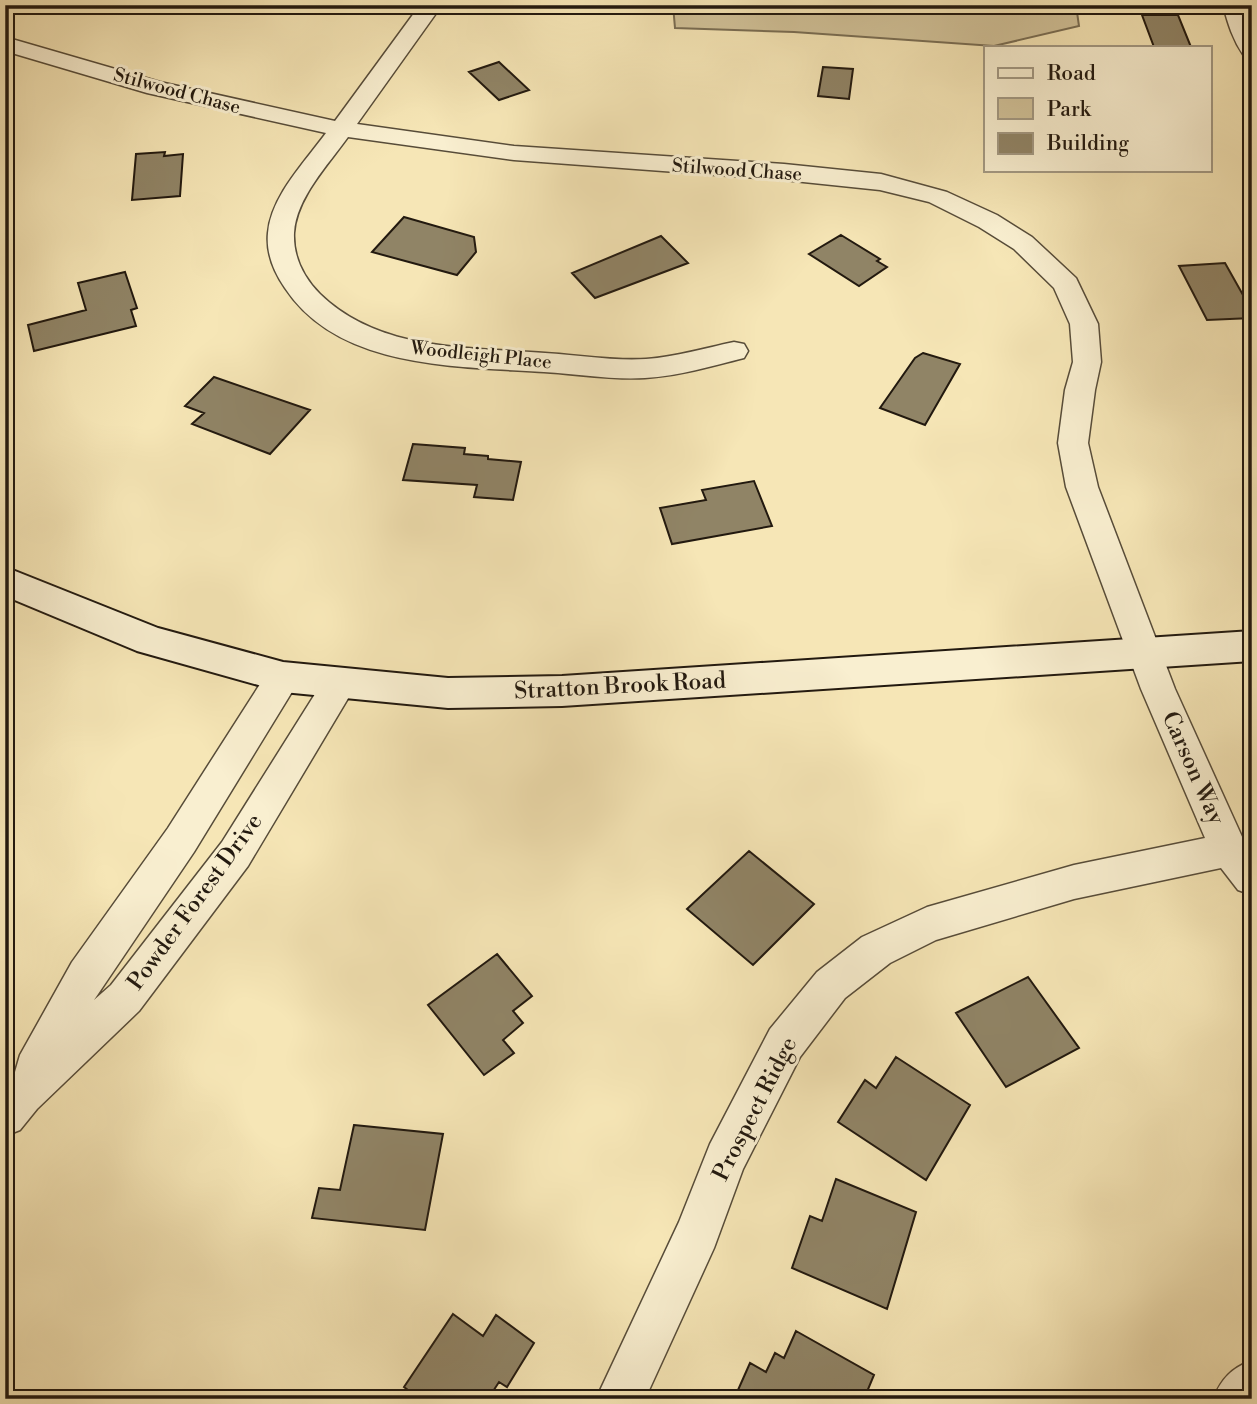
<svg xmlns="http://www.w3.org/2000/svg" width="1257" height="1404" viewBox="0 0 1257 1404" font-family="'Libre Bodoni',serif">
<style>
.green{fill:#d2c39a;stroke:#7a6e54;stroke-width:2}
.building{fill:#908466;stroke:#22190f;stroke-width:2}
.lines{fill:none;stroke-linecap:round;stroke-linejoin:round}
.street-casing{stroke:#574c39;stroke-width:3}
.secondary-casing{stroke:#22190f;stroke-width:4}
.street{fill:#f9efd0;fill-rule:evenodd}
.secondary{fill:#f9efd0;fill-rule:evenodd}
.labels{text-anchor:middle;dominant-baseline:central;stroke-width:6;stroke-linejoin:round;paint-order:stroke}
.far-street-label{font-size:19px;fill:#22190f;stroke:#f9efd0}
.street-label{font-size:23px;fill:#22190f;stroke:#f9efd0}
</style>
<rect width="100%" height="100%" fill="#f6e6b6"/>
<filter id="stains"><feTurbulence type="fractalNoise" baseFrequency=".00286" numOctaves="4"/><feColorMatrix values="0 0 0 0 .2 0 0 0 0 .09 0 0 0 0 .02 0 0 0 .5 -.17"/></filter>
<radialGradient id="worn" r=".72"><stop offset=".6" stop-color="#630" stop-opacity="0"/><stop offset="1" stop-color="#630" stop-opacity=".3"/></radialGradient>
<!-- green -->
<path class="green" d="M 673,5 L 1076,5 L 1079,26 L 994,46 L 794,32 L 675,28 Z"/>
<!-- building -->
<path class="building" d="M 1142,15 L 1178,15 L 1191,47 L 1154,47 Z
M 499,62 L 529,90 L 499,100 L 469,72 Z
M 823,67 L 853,69 L 849,99 L 818,96 Z
M 165,152 L 164,156 L 183,154 L 180,196 L 132,200 L 136,154 Z
M 404,217 L 474,237 L 476,252 L 457,275 L 372,252 Z
M 841,235 L 880,259 L 877,261 L 887,267 L 859,286 L 809,254 Z
M 661,236 L 688,263 L 595,298 L 572,273 Z
M 1225,263 L 1252,311 L 1252,318 L 1207,320 L 1179,266 Z
M 125,272 L 137,308 L 131,310 L 136,326 L 34,351 L 28,325 L 86,310 L 78,283 Z
M 923,353 L 960,364 L 925,425 L 880,408 L 915,358 Z
M 214,377 L 310,410 L 270,454 L 192,424 L 204,413 L 185,406 Z
M 413,444 L 465,448 L 464,454 L 488,456 L 488,459 L 521,462 L 513,500 L 474,497 L 477,485 L 403,480 Z
M 754,481 L 772,526 L 672,544 L 660,508 L 706,500 L 702,490 Z
M 749,851 L 814,904 L 753,965 L 687,909 Z
M 497,954 L 532,996 L 513,1011 L 523,1023 L 503,1040 L 514,1053 L 484,1075 L 428,1005 Z
M 1028,977 L 1079,1048 L 1006,1087 L 956,1013 Z
M 896,1057 L 970,1105 L 926,1180 L 838,1122 L 865,1080 L 876,1088 Z
M 354,1125 L 443,1134 L 425,1230 L 312,1218 L 319,1188 L 340,1190 Z
M 836,1179 L 916,1212 L 887,1309 L 792,1268 L 810,1216 L 822,1221 Z
M 453,1314 L 483,1336 L 496,1315 L 534,1343 L 507,1387 L 499,1382 L 488,1399 L 420,1399 L 404,1387 Z
M 796,1331 L 874,1375 L 864,1399 L 734,1399 L 750,1363 L 766,1372 L 775,1353 L 784,1358 Z"/>
<g class="lines">
<defs>
<path id="street" d="M 420,5 L 442,5 L 357,124 L 514,146 L 784,164 L 881,174 L 947,192 L 997,215 L 1032,237 L 1076,278 L 1098,324 L 1101,362 L 1095,390 L 1088,443 L 1098,487 L 1175,689 L 1243,839 L 1252,850 L 1252,895 L 1238,890 L 1221,868 L 1074,899 L 936,940 L 890,963 L 845,998 L 800,1057 L 743,1169 L 714,1248 L 645,1399 L 596,1399 L 679,1222 L 710,1144 L 770,1029 L 817,972 L 862,937 L 927,907 L 1074,865 L 1205,838 L 1141,689 L 1066,487 L 1058,443 L 1065,390 L 1073,362 L 1070,324 L 1054,288 L 1014,249 L 979,227 L 929,202 L 880,190 L 784,180 L 514,160 L 348,137 C 328,165 296,198 294,233 C 293,257 304,278 320,294 C 380,352 468,347 545,353 C 579,355 612,361 646,359 C 676,357 705,348 734,342 L 744,344 L 748,351 L 744,358 C 712,366 679,376 645,378 C 611,380 578,374 544,372 C 458,366 339,370 285,288 C 274,272 266,253 268,233 C 271,196 305,162 326,133 L 147,93 L 5,51 L 5,37 L 160,82 L 335,121 Z
M 1223,5 L 1245,5 L 1252,28 L 1252,58 L 1244,56 C 1233,40 1228,24 1223,5 Z
M 283,663 L 295,667 L 300,677 L 295,687 L 194,852 L 94,1000 L 111,985 L 222,842 L 327,675 L 339,671 L 351,675 L 356,685 L 248,866 L 139,1011 L 37,1109 L 20,1130 L 5,1136 L 5,1082 L 15,1072 L 20,1055 L 72,962 L 168,828 L 271,667 Z
M 1252,1360 L 1252,1399 L 1213,1399 C 1222,1378 1231,1369 1252,1360 Z"/>
<path id="secondary" d="M 5,567 L 158,628 L 283,662 L 448,678 L 562,676 L 1252,631 L 1252,661 L 562,706 L 448,708 L 283,692 L 137,651 L 5,596 Z"/>
</defs>
<!-- street casing -->
<use href="#street" class="street-casing"/>
<!-- secondary casing -->
<use href="#secondary" class="secondary-casing"/>
<!-- street -->
<use href="#street" class="street"/>
<!-- secondary -->
<use href="#secondary" class="secondary"/>
</g>
<g class="labels">
<!-- far-street labels -->
<g class="far-street-label">
<text transform="translate(177 91) rotate(15)">Stilwood Chase</text>
<text transform="translate(737 170) rotate(4)">Stilwood Chase</text>
<text transform="translate(481 355) rotate(6)">Woodleigh Place</text>
</g>
<!-- street labels -->
<g class="street-label">
<text transform="translate(620 686) rotate(-3)">Stratton Brook Road</text>
<text transform="translate(1193 768) rotate(66)">Carson Way</text>
<text transform="translate(195 902) rotate(-54)">Powder Forest Drive</text>
<text transform="translate(755 1109) rotate(-63)">Prospect Ridge</text>
</g>
</g>
<!-- margin -->
<rect width="1257" height="1404" fill="none" stroke="#f6e6b6" stroke-width="28"/>
<rect x="7" y="7" width="1243" height="1390" fill="none" stroke="#22190f" stroke-width="3.5"/>
<rect x="14" y="14" width="1229" height="1376" fill="none" stroke="#22190f" stroke-width="2"/>
<!-- legend -->
<rect x="984" y="46" width="228" height="126" fill="#f9efd0" stroke="#a39983" stroke-width="2"/>
<rect x="998" y="68" width="35" height="10" fill="#f9efd0" stroke="#a39983" stroke-width="2"/>
<text x="1047" y="80" font-size="21" fill="#22190f">Road</text>
<rect x="998" y="98" width="35" height="21" fill="#d2c39a" stroke="#a39983" stroke-width="2"/>
<text x="1047" y="116" font-size="21" fill="#22190f">Park</text>
<rect x="998" y="133" width="35" height="21" fill="#908466" stroke="#a39983" stroke-width="2"/>
<text x="1047" y="150" font-size="21" fill="#22190f">Building</text>
<rect width="100%" height="100%" filter="url(#stains)"/>
<rect width="100%" height="100%" fill="url(#worn)"/>
</svg>
